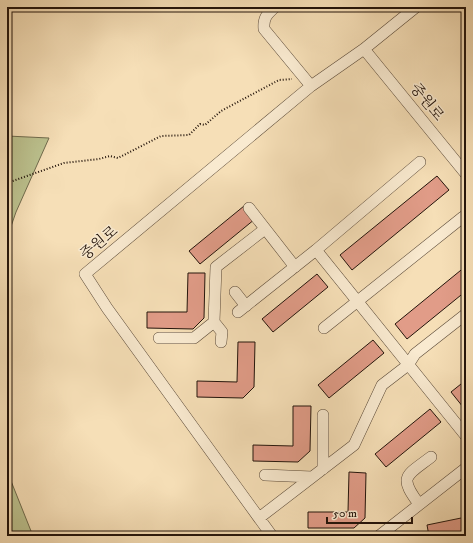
<svg xmlns="http://www.w3.org/2000/svg" width="473" height="543" viewBox="0 0 473 543" font-family="'IM FELL DW Pica','Noto Serif KR',serif">
<style>
.green{fill:#bcc28f;stroke:#706b4d}
.building{fill:#e19c88;stroke:#23140b}
.lines{fill:none;stroke-linecap:round;stroke-linejoin:round}
.minor-casing{stroke:#584736;stroke-width:12}
.path{stroke:#23140b;stroke-width:2;stroke-dasharray:1 2;stroke-linecap:butt}
.minor{stroke:#f9ead0;stroke-width:11}
.labels{text-anchor:middle;dominant-baseline:central;stroke-width:3;stroke-linejoin:round;paint-order:stroke}
.street-label{font-size:15px;fill:#23140b;stroke:#f9ead0}
</style>
<rect width="100%" height="100%" fill="#f6dfb7"/>
<filter id="stains"><feTurbulence type="fractalNoise" baseFrequency=".005" numOctaves="4"/><feColorMatrix values="0 0 0 0 .2 0 0 0 0 .09 0 0 0 0 .02 0 0 0 .5 -.17"/></filter>
<radialGradient id="worn" r=".72"><stop offset=".6" stop-color="#630" stop-opacity="0"/><stop offset="1" stop-color="#630" stop-opacity=".3"/></radialGradient>
<!-- green -->
<path class="green" d="M 7,136 L 49,138 L 16,212 L 7,238 Z
M 7,471 L 33,536 L 7,536 Z"/>
<!-- building -->
<path class="building" d="M 437,176 L 449,190 L 352,270 L 340,255 Z
M 244,206 L 255,219 L 200,264 L 189,251 Z
M 466,266 L 466,291 L 407,339 L 395,324 Z
M 188,273 L 205,273 L 204,318 L 193,329 L 147,328 L 147,312 L 187,312 Z
M 317,274 L 328,287 L 273,332 L 262,319 Z
M 373,340 L 384,353 L 329,398 L 318,385 Z
M 238,342 L 255,342 L 254,387 L 243,398 L 197,397 L 197,381 L 237,382 Z
M 466,380 L 466,404 L 463,407 L 451,392 Z
M 293,406 L 311,406 L 310,451 L 298,462 L 253,461 L 253,445 L 293,446 Z
M 430,409 L 441,422 L 386,467 L 375,454 Z
M 349,472 L 366,473 L 365,518 L 354,528 L 308,528 L 308,512 L 348,512 Z
M 466,517 L 466,532 L 449,536 L 429,536 L 427,525 Z"/>
<g class="lines">
<defs>
<path id="minor" d="M 275,7 C 267,14 263,18 264,29 L 311,86
M 364,49 L 466,174
M 249,208 L 295,267
M 316,250 L 466,436
M 235,292 L 246,306
M 238,312 L 316,250 L 420,162
M 214,322 L 222,332 L 221,342
M 324,328 L 463,217
M 159,338 L 194,338 L 214,322 L 216,267 L 265,229
M 323,469 L 323,415
M 265,475 L 312,477
M 419,504 C 398,476 406,476 431,457
M 259,518 L 354,445 L 382,385 L 408,365 L 415,354 L 466,314
M 272,536 L 107,308 L 85,274 L 311,86 L 364,49 L 416,7
M 379,536 L 466,468"/>
</defs>
<!-- minor casing -->
<use href="#minor" class="minor-casing"/>
<!-- path -->
<path class="path" d="M 7,183 L 64,163 L 99,159 L 110,156 L 118,158 L 161,136 L 189,135 L 200,124 L 205,125 L 221,111 L 279,80 L 292,79"/>
<!-- minor -->
<use href="#minor" class="minor"/>
</g>
<g class="labels">
<!-- street labels -->
<g class="street-label">
<text transform="translate(427 102) rotate(51)">중원로</text>
<text transform="translate(99 243) rotate(-40)">중원로</text>
</g>
</g>
<!-- margin -->
<rect width="473" height="543" fill="none" stroke="#f6dfb7" stroke-width="24"/>
<rect x="8" y="8" width="457" height="527" fill="none" stroke="#23140b" stroke-width="2"/>
<rect x="12" y="12" width="449" height="519" fill="none" stroke="#23140b"/>
<!-- scale -->
<path d="M327 517v6h85v-6" fill="none" stroke="#23140b" stroke-width="2"/>
<text x="333" y="517" font-size="12" fill="#23140b" stroke="#f9ead0" stroke-width="3" paint-order="stroke">50 m</text>
<rect width="100%" height="100%" filter="url(#stains)"/>
<rect width="100%" height="100%" fill="url(#worn)"/>
</svg>
